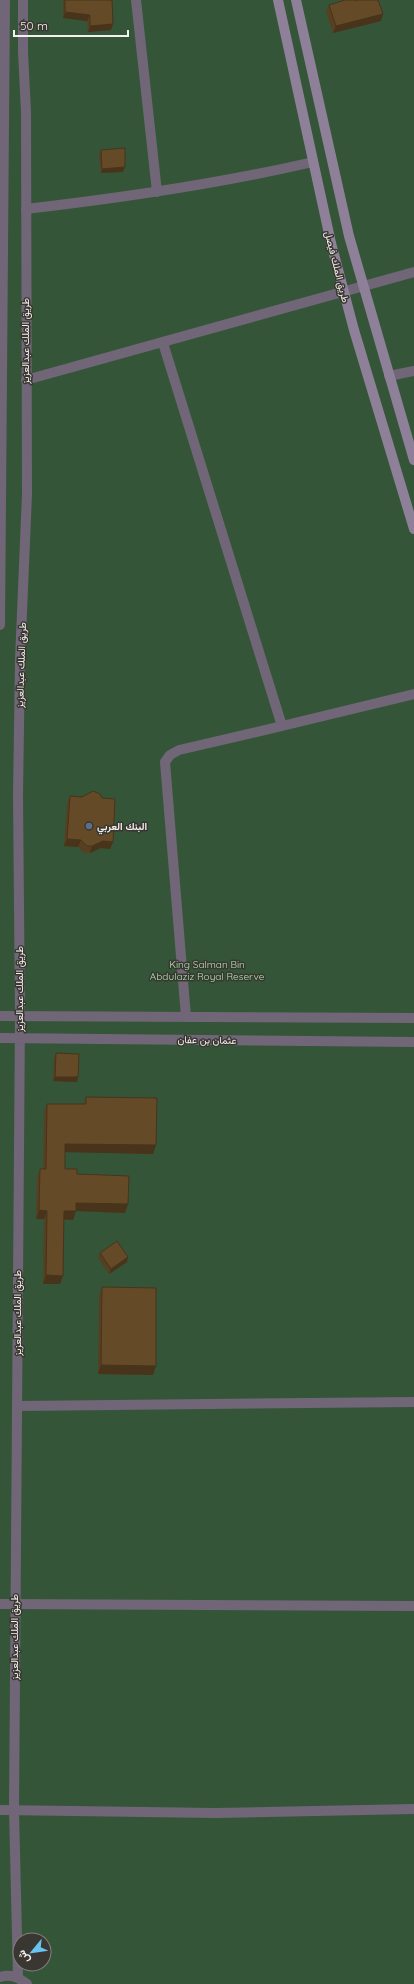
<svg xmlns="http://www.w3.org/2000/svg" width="414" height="1984" viewBox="0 0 414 1984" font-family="Quicksand,Vazirmatn,sans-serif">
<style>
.green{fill:#355538;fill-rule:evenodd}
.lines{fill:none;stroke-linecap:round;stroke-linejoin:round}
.minor{stroke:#706677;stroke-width:10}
.tertiary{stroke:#706677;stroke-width:10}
.secondary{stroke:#8f809a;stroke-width:10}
.wall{fill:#574022}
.shaded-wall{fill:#47341b}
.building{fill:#654a27;stroke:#47341b}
.service-dot{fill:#5c6f8a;stroke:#3a3732;stroke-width:1.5}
.labels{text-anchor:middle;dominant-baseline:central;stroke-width:3;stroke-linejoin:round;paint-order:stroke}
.street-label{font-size:10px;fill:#f3f0ed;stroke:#3a3732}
.poi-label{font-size:10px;font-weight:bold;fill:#f3f0ed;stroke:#3a3732;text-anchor:start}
.park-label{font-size:10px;fill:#abe4af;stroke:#3a3732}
</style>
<rect width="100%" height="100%" fill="#3a3732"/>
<!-- green -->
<path class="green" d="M 0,0 L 414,0 L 414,1984 L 0,1984 ZM 20,1940 L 44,1940 L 44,1964 L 20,1964 Z"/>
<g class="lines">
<!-- minor -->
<path class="minor" d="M 136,0 L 157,192
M 26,209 C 122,198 218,184 313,162
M 163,343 L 282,726 L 414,694
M 389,376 L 414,371
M 26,380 L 414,272
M 186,1017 L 165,762 L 170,755 L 179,750 L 282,726
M 17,1406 L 414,1402
M 0,1604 L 414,1606
M 0,1810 L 216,1813 L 414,1809"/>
<!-- tertiary -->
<path class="tertiary" d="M 0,625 L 5,0
M 0,1016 L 414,1018
M 0,1038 L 414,1042
M 0,1977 C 11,1974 18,1977 27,1984
M 18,1978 L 14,1810 L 20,1017 L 18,795 L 20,660 L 27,494 L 26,112 L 23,52 L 23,0"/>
<!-- secondary -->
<path class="secondary" d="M 278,0 L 331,243 L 354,330 L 414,529
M 296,0 L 349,236 L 414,460"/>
</g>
<!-- wall -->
<path class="wall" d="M 63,0 L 112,0 L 111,30 L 88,32 L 87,21 L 63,18 Z
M 355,1 L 381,21 L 333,33 L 326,12 L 329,5 Z
M 101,150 L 123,172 L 101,173 L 99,155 Z
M 70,796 L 113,842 L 110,849 L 101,848 L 90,853 L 84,853 L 78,847 L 64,846 L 67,803 Z
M 56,1053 L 78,1077 L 77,1082 L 53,1081 L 54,1058 Z
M 86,1097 L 156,1145 L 153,1154 L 65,1152 L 65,1169 L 77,1174 L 125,1213 L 76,1211 L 73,1220 L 64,1220 L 63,1276 L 60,1284 L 43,1284 L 44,1219 L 36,1219 L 37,1177 L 40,1169 L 43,1169 L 44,1112 L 47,1104 L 84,1104 Z
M 100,1253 L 127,1262 L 109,1274 L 98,1258 Z
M 102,1287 L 153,1375 L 98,1374 L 99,1296 Z"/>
<!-- shaded-wall -->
<path class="shaded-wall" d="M 65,12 L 90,15 L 87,21 L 63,18 Z
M 383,14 L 381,21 L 333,33 L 336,26 Z
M 113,24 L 111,30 L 88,32 L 90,26 Z
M 125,167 L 123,172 L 101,173 L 102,169 Z
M 67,839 L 81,840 L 78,847 L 64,846 Z
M 103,841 L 113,842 L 110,849 L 101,848 L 90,853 L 92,846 Z
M 55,1077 L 78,1077 L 77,1082 L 53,1081 Z
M 65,1144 L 156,1145 L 153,1154 L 62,1152 Z
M 76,1203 L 128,1204 L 125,1213 L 76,1211 L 73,1220 L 61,1219 L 64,1211 Z
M 39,1210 L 47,1211 L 44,1219 L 36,1219 Z
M 128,1257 L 127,1262 L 109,1274 L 111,1269 Z
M 46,1275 L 63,1276 L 60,1284 L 43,1284 Z
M 101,1365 L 156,1366 L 153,1375 L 98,1374 Z"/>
<!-- building -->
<path class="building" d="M 65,0 L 112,0 L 113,24 L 90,26 L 90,15 L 65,12 Z
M 345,0 L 355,0 L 355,1 L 357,0 L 378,0 L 383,14 L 336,26 L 329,5 Z
M 125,148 L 125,167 L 102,169 L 101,150 Z
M 93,791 L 100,794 L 102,798 L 115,799 L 113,842 L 103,841 L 92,846 L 87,846 L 81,840 L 67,839 L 70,796 L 82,797 Z
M 56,1053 L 79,1054 L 78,1077 L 55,1077 Z
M 86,1097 L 157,1098 L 156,1145 L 65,1144 L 65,1169 L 77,1169 L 77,1174 L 129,1176 L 128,1204 L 76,1203 L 76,1211 L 64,1211 L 63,1276 L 46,1275 L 47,1211 L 39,1210 L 40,1169 L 46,1169 L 47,1104 L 86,1104 Z
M 117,1241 L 128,1257 L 111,1269 L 100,1253 Z
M 102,1287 L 156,1288 L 156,1366 L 101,1365 Z"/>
<!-- markers -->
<circle class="service-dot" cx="89" cy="826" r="4"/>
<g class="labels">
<!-- street labels -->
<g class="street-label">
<text transform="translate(337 267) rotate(76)">طريق الملك فيصل</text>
<text transform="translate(25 341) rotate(-90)">طريق الملك عبدالعزيز</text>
<text transform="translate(21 665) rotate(-88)">طريق الملك عبدالعزيز</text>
<text transform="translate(19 989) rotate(-90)">طريق الملك عبدالعزيز</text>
<text transform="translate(207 1040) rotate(1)">عثمان بن عفان</text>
<text transform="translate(17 1313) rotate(-90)">طريق الملك عبدالعزيز</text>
<text transform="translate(14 1637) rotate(-90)">طريق الملك عبدالعزيز</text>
</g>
<!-- poi labels -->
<g class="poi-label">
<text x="97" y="826">البنك العربي</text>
</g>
<!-- park labels -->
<g class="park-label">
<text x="207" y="964">King Salman Bin<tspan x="207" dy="12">Abdulaziz Royal Reserve</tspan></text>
</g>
</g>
<!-- north arrow -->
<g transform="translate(32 1952) rotate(241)"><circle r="19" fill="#3a3732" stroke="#84817d"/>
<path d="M0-3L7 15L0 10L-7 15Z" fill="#67c4f0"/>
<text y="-6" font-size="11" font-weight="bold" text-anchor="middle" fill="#f3f0ed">ش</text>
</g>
<!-- scale -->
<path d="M14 30v6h114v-6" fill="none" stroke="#f3f0ed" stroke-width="2"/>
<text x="20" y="30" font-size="12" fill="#f3f0ed" stroke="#3a3732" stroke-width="3" paint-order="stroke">50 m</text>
</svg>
